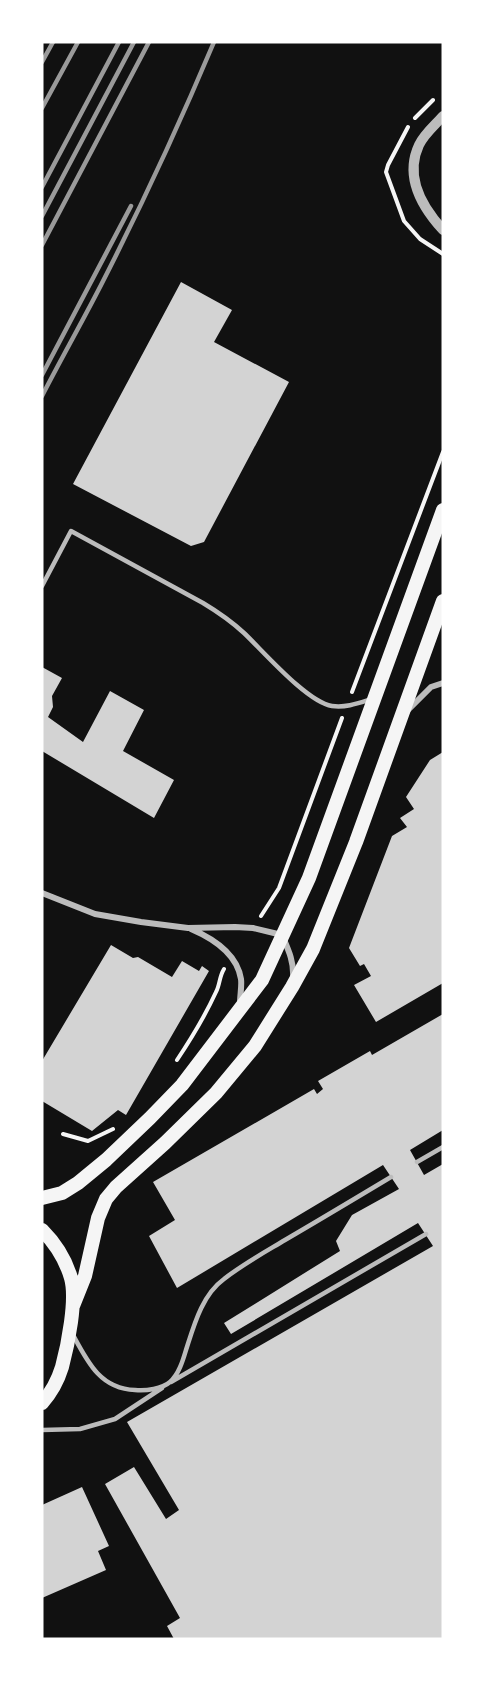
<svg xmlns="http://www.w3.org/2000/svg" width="485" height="1681" viewBox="0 0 485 1681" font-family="'Golos Text',sans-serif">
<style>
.building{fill:#d3d3d3}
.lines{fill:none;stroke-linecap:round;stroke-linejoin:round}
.path{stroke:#f5f5f5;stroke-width:4}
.service{stroke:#bcbcbc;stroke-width:4.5}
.minor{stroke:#bcbcbc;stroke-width:6}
.tertiary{stroke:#bcbcbc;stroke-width:10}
.primary{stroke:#f5f5f5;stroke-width:14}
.rail{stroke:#9a9a9a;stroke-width:4.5}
</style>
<rect width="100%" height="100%" fill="#111"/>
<!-- building -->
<path class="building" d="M 181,282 L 232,310 L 214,342 L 289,382 L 204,542 L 191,546 L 73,484 Z
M 42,667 L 62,678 L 52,696 L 53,707 L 48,717 L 83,742 L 110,691 L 144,710 L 123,751 L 174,780 L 154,818 L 42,751 Z
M 443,752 L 443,983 L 376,1022 L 354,985 L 371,976 L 364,964 L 360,966 L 349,948 L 392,836 L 407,827 L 400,818 L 414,809 L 406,797 L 430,760 Z
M 111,945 L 133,958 L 138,957 L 172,977 L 182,961 L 199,971 L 202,966 L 209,971 L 126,1115 L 118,1110 L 92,1131 L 42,1101 L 42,1061 Z
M 443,1014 L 443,1130 L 410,1150 L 424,1175 L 443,1164 L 443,1639 L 174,1639 L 167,1626 L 180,1618 L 105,1484 L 134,1467 L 166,1519 L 179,1510 L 127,1422 L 433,1246 L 418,1223 L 231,1334 L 224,1323 L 340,1251 L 336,1241 L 352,1215 L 399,1189 L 383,1165 L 177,1288 L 149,1236 L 175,1220 L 153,1182 L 314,1089 L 317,1094 L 323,1089 L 318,1081 L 370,1051 L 372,1055 Z
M 82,1487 L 109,1546 L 98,1551 L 106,1570 L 42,1598 L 42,1505 Z"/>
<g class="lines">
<!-- path -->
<path class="path" d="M 415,118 L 433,100
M 408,127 L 388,165 L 386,172 L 404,221 L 420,239 L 443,254
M 352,692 L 443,452
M 261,916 L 279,888 L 342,718
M 177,1060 C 191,1039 205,1016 216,992 C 220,985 219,977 224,969
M 63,1134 L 88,1141 L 113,1129"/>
<!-- service -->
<path class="service" d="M 42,586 L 71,531 L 203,603 C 218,612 231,621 244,633 C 264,652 307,702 332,706 C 346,708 359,703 372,699
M 417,1162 L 443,1147
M 72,1333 C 87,1361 100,1389 135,1390 C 146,1391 162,1389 170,1382 C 179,1374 183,1360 186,1350 C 194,1325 202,1295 224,1279 C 243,1264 265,1252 285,1240 C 321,1219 356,1198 391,1177
M 171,1382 L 426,1234
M 42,1430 L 80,1429 L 115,1419 L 162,1388"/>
<!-- minor -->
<path class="minor" d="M 408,710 L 431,687 L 443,683
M 42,893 L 95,914 L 141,922 L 188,928 L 235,927 L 253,928 L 282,935 C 288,949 294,961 293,977
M 191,929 C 212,938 237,954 241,979 C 242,986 240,995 240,1003"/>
<!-- tertiary -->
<path class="tertiary" d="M 443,116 C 435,125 424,134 419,145 C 404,177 422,207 443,230"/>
<!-- primary -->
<path class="primary" d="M 42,1198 L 62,1193 L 78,1183 L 106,1160 L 150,1118 L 182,1085 L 262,980 L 309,878 L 443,510
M 42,1230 C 55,1243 66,1261 71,1278 C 77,1299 68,1345 62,1367 C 58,1380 51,1393 42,1403
M 73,1306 L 85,1276 L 98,1218 L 106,1199 L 116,1187 L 165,1143 L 216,1093 L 255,1046 L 292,987 L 313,949 L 356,842 L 443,601"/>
<!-- rail -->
<path class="rail" d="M 42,62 L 53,42
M 42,108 L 78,42
M 42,187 L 119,42
M 42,216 L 134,42
M 42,245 L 149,42
M 42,375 L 131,206
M 42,396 C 61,359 81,324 100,287 C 141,207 179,125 214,42"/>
</g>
<!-- border -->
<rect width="485" height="1681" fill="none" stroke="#ffffff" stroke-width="87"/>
</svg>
